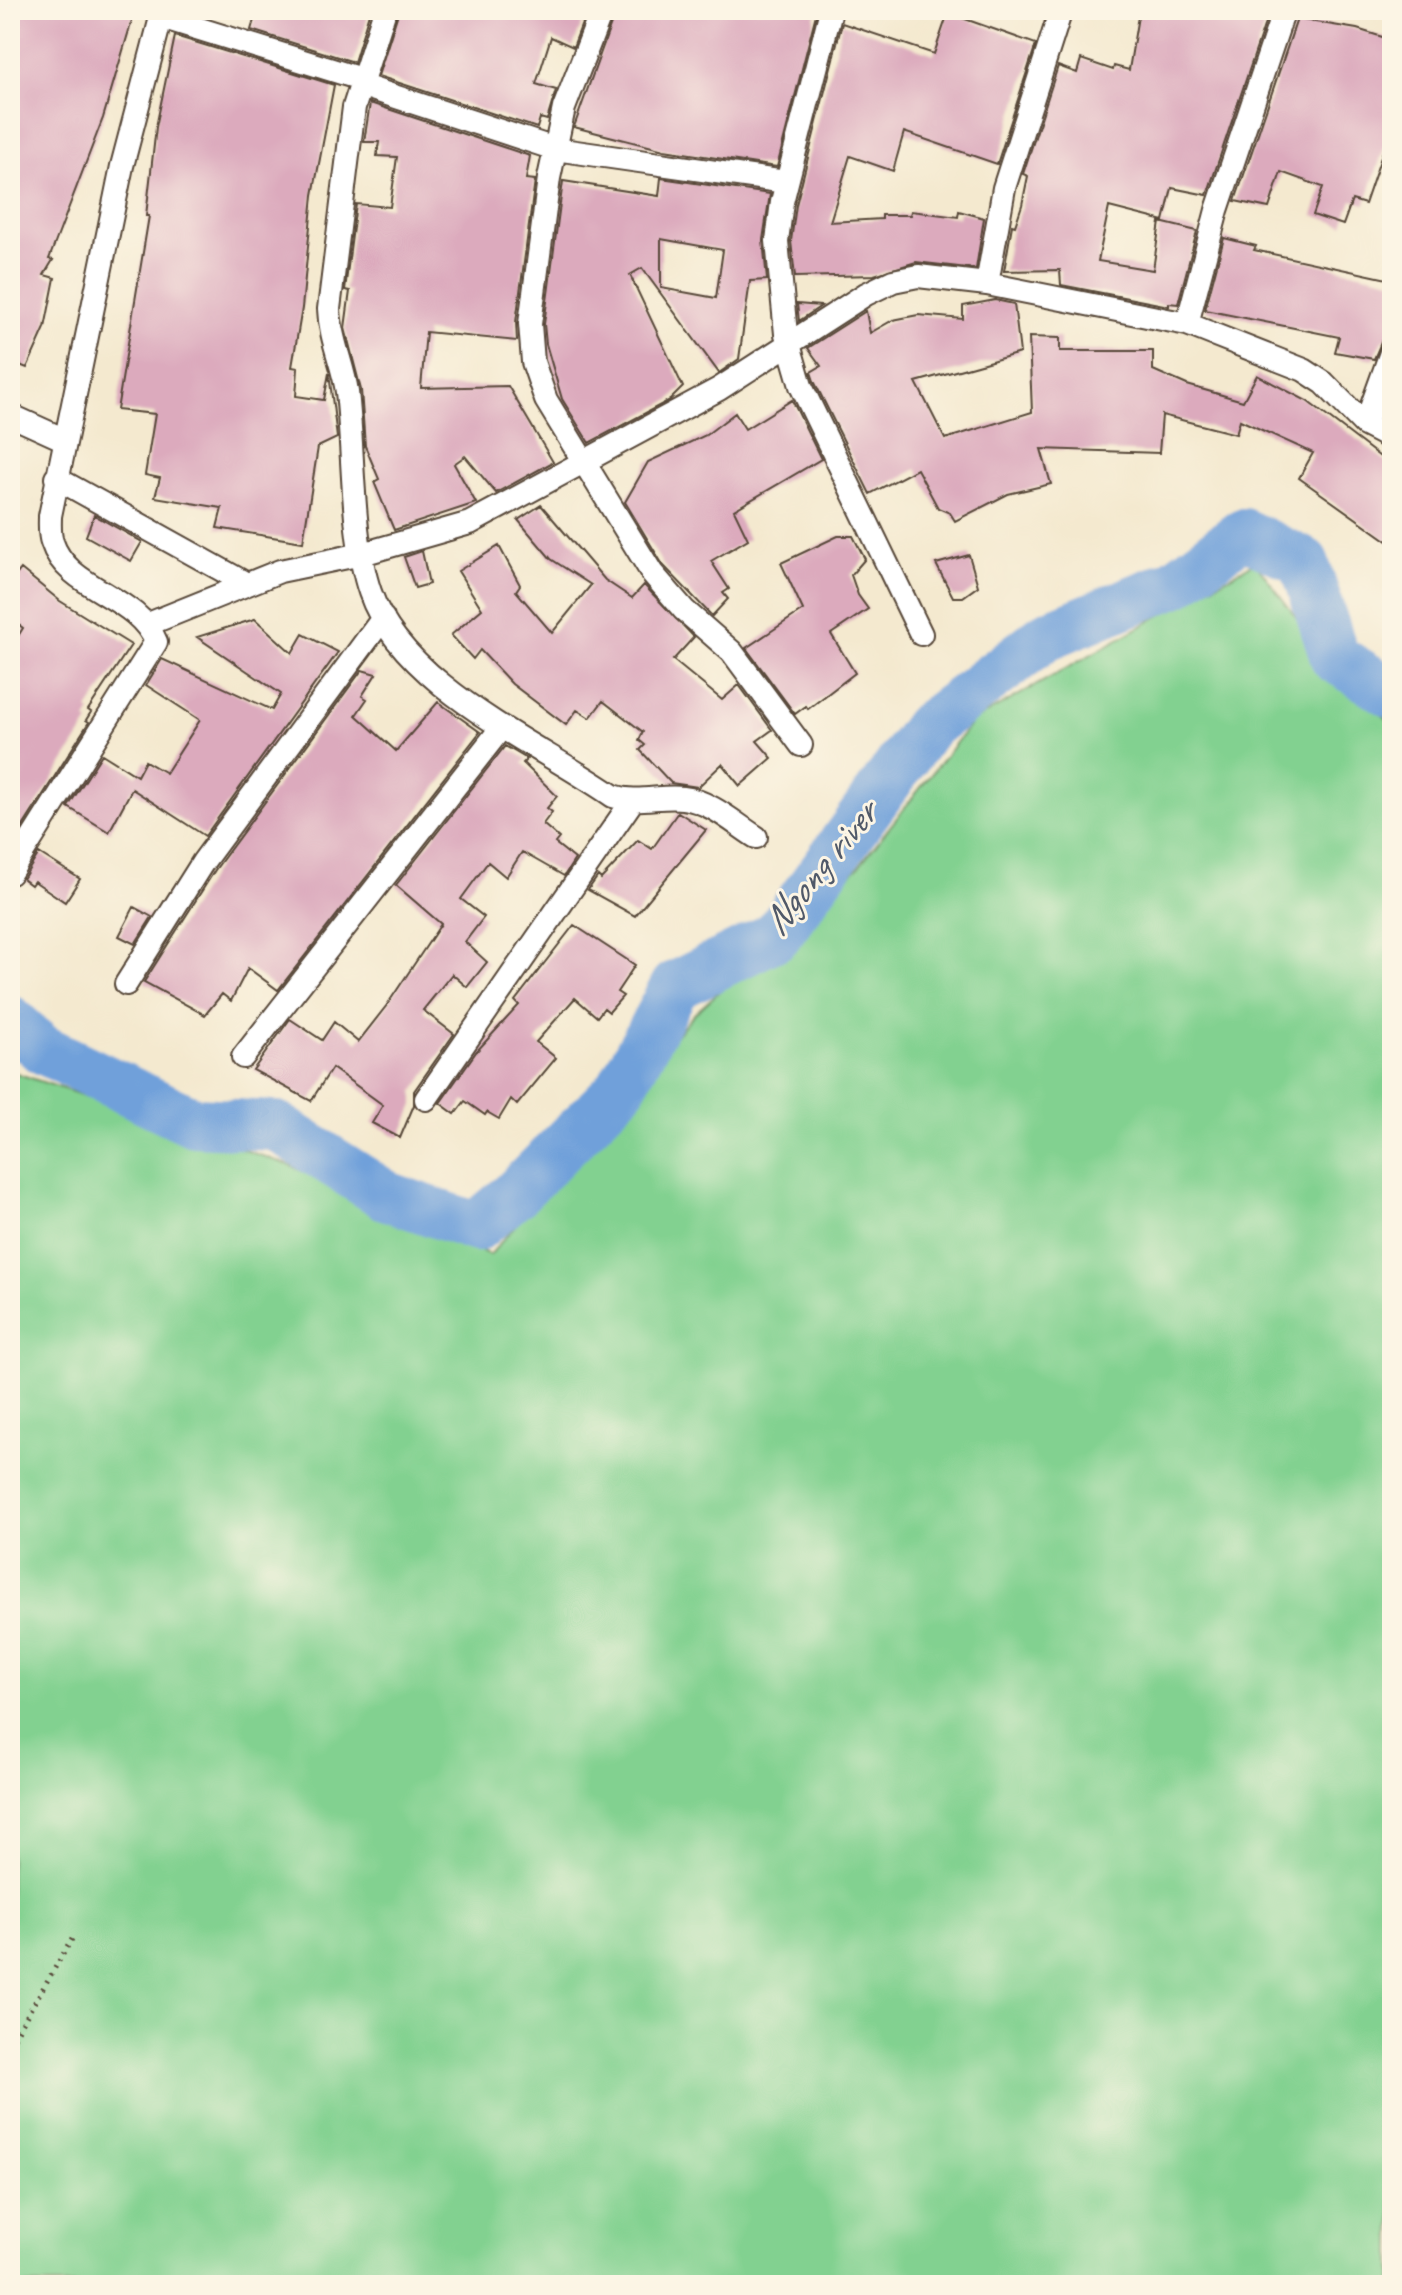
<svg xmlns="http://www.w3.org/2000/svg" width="1402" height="2295" viewBox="0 0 1402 2295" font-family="Caveat,sans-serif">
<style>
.green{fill:#82d190;stroke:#5e7e57;stroke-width:2}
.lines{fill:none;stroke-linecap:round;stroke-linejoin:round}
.river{stroke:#70a0da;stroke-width:50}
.building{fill:#dcaabd;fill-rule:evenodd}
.minor-casing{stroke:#574739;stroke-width:26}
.path{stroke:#574739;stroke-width:5;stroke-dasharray:2 6;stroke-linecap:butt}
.minor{stroke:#fff;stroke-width:22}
.labels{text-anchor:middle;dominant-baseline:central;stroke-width:6;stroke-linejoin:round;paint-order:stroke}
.water-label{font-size:40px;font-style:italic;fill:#505969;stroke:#fcf5e5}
</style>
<rect width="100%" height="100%" fill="#fcf5e5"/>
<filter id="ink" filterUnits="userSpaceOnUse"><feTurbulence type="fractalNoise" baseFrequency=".0125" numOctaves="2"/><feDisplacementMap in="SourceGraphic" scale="16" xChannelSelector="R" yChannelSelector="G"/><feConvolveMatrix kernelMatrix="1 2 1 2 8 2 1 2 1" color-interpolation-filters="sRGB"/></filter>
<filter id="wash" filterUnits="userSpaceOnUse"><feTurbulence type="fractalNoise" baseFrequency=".006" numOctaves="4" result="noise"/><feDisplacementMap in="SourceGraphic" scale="32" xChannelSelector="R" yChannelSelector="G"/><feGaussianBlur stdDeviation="1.8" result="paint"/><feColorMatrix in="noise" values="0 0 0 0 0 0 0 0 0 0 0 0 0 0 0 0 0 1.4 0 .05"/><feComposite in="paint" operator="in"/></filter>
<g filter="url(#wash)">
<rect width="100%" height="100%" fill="#f4e9cf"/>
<!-- green -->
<path class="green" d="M 1255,562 L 1347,685 L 1392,723 L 1392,2285 L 10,2285 L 10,1071 L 289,1165 L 490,1255 L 694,1014 L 858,867 L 973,721 Z"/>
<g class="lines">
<!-- river -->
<path class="river" d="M 10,1020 L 42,1049 L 194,1122 L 276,1126 L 387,1196 L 476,1227 L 514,1195 L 620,1089 L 675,986 L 776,936 L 927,727 L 1046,636 L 1175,583 L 1243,533 L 1304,562 L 1335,658 L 1392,693"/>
</g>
<g id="blocks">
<!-- building -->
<path class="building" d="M 10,10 L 135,10 L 103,118 L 49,259 L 53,260 L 44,275 L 55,278 L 45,328 L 27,368 L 10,361 Z
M 257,10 L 370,10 L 354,62 L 251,30 Z
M 399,10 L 587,10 L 573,47 L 551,37 L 536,84 L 556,90 L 547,120 L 540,118 L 537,128 L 378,76 Z
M 616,10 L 804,10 L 816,14 L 777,167 L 664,150 L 574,127 Z
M 1139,10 L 1237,10 L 1267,17 L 1207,195 L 1172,188 L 1164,221 L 1109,207 L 1098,261 L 1153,270 L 1160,222 L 1197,231 L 1178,304 L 1169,303 L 1169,306 L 1061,285 L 1060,270 L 1004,271 L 1012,225 L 1015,226 L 1022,205 L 1028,176 L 1023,174 L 1058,66 L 1077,73 L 1081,59 L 1113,70 L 1114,66 L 1129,70 Z
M 948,13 L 1036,44 L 997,164 L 904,132 L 893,171 L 850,156 L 830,222 L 882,219 L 882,215 L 910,215 L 911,211 L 958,217 L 959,211 L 984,218 L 976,269 L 916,262 L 874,275 L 795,277 L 791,241 L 796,205 L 842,23 L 934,54 Z
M 1297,19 L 1357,29 L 1392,40 L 1392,125 L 1365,204 L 1352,200 L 1343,225 L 1313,215 L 1323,187 L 1281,172 L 1269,208 L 1235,201 Z
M 175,36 L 334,85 L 313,195 L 302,308 L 292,367 L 298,368 L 296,396 L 324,400 L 329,373 L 337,438 L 318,447 L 303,542 L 217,528 L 222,508 L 155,497 L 160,478 L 145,475 L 155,414 L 117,410 L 149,216 L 146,216 L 156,127 Z
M 370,103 L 530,156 L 526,179 L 535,180 L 516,322 L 517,341 L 426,332 L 421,388 L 508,386 L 553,462 L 496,493 L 465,456 L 454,464 L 476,503 L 394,530 L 374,482 L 379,479 L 365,446 L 361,390 L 345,328 L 350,291 L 345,290 L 356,204 L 390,207 L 397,157 L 377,156 L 379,142 L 364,142 Z
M 661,178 L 770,194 L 763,240 L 767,280 L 750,281 L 739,359 L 719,373 L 642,268 L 630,275 L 683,387 L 670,400 L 589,443 L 562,399 L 546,344 L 544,324 L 563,181 L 659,196 ZM 661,239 L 723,250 L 716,298 L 661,288 Z
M 1224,238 L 1256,246 L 1254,250 L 1392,280 L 1392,336 L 1382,340 L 1374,359 L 1335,352 L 1339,337 L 1205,310 Z
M 995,300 L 1014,304 L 1020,353 L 916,382 L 945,439 L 1032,412 L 1029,337 L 1060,338 L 1060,351 L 1153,351 L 1153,370 L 1187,385 L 1243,401 L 1257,375 L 1307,401 L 1392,466 L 1392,544 L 1299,478 L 1313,453 L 1240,420 L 1236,434 L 1162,415 L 1159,453 L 1041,449 L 1051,484 L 1008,494 L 955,521 L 950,513 L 938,508 L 917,469 L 870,494 L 814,381 L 811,372 L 821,366 L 808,348 L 866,311 L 870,333 L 893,320 L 918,315 L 963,319 L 963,306 Z
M 797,304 L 821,306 L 799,321 Z
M 792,400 L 821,459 L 734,510 L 748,539 L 711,561 L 729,589 L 723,593 L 728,599 L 712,616 L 663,565 L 625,502 L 648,462 L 706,435 L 735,413 L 745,429 Z
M 541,505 L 605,580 L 632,598 L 644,585 L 694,637 L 673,660 L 722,700 L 739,685 L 772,730 L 757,741 L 772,758 L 740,786 L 722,764 L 698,787 L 671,783 L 640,750 L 645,745 L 639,740 L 643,732 L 603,701 L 590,718 L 577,710 L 566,725 L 512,684 L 480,650 L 473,659 L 451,635 L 482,609 L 458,571 L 499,546 L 520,585 L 516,591 L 552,633 L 591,585 L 551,559 L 518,520 Z
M 94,515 L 142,542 L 131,561 L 86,536 Z
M 838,536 L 853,536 L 865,559 L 851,575 L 858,595 L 868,609 L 831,634 L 855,673 L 808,709 L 806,706 L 795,714 L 746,648 L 803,610 L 781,563 Z
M 422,551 L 429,584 L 415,588 L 404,557 Z
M 969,555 L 978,586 L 963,597 L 953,597 L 936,564 Z
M 21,569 L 60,601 L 131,645 L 88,710 L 91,712 L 86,720 L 89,722 L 10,847 L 10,649 L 23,628 L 10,618 L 10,583 Z
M 255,619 L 292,653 L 303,634 L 338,652 L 205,836 L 132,789 L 109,832 L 68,807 L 102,754 L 137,776 L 145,761 L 166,773 L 200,720 L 146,685 L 162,659 L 272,710 L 281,694 L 197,637 Z
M 362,670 L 376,674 L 362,696 L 367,699 L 356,715 L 396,751 L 438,702 L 480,732 L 278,990 L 248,968 L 231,1001 L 222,994 L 205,1015 L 144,982 L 215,870 Z
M 505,746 L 527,759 L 523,763 L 557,796 L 547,808 L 552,812 L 543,824 L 559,838 L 555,843 L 575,859 L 564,876 L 522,852 L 506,877 L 488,862 L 461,899 L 484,917 L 465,942 L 487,962 L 467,987 L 452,974 L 423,1010 L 454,1034 L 414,1091 L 414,1105 L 400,1138 L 372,1123 L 383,1105 L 332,1068 L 311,1101 L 253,1070 L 290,1019 L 322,1040 L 334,1022 L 358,1042 L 387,1005 L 441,924 L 396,885 Z
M 678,812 L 706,830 L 635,916 L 588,890 L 598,876 L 601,879 L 638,840 L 652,849 Z
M 39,853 L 80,879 L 65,902 L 34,881 L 31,885 L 23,879 Z
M 134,907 L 152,917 L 135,944 L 119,936 Z
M 574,925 L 635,965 L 617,992 L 623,996 L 609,1012 L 604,1008 L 597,1017 L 575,998 L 536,1042 L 556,1058 L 517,1105 L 511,1099 L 499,1119 L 487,1112 L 485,1115 L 465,1101 L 455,1114 L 440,1103 L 476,1052 L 519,1005 L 515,1001 Z"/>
</g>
</g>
<g filter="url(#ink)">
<use href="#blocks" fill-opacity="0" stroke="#574739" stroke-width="2"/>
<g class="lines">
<defs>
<path id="minor" d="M 385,10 L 354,107 L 329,309 C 330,339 343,364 347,392 C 354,452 351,537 370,592 C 402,686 537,743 613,796 C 637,804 660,795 683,798 C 710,801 734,823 756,837
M 602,10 L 564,108 L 549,178 L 530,324 L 533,362 L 546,400 L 652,573 L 684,610 L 732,652 L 801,745
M 831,10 L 782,202 L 777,241 L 786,334 L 801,386 L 921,634
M 161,17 L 361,79
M 360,85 L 555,149 L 786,182
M 987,284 L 1004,188 L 1061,10
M 1187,324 L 1304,370 L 1324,383 L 1365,425 L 1392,439
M 10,415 L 65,440
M 1365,425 L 1392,350
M 56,478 L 247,584
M 146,625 L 280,571 L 362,554 L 470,523 L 719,389 L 866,294 L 893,281 L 918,276 L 987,284 L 1187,324 L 1217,210 L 1284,10
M 10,873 L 156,642 C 138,595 67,590 52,542 C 49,534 50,524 50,516 L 122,166 L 163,10
M 126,984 L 203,862 L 383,618
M 243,1057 L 502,727
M 426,1099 L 633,800"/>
</defs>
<!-- minor casing -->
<use href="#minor" class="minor-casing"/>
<!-- path -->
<path class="path" d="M 10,2044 L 75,1934"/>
<!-- minor -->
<use href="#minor" class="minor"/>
</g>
</g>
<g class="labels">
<!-- water labels -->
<g class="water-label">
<text transform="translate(819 868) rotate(-51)">Ngong river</text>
</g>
</g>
<!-- margin -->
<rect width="1402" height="2295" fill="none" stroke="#fcf5e5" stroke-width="40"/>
</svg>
